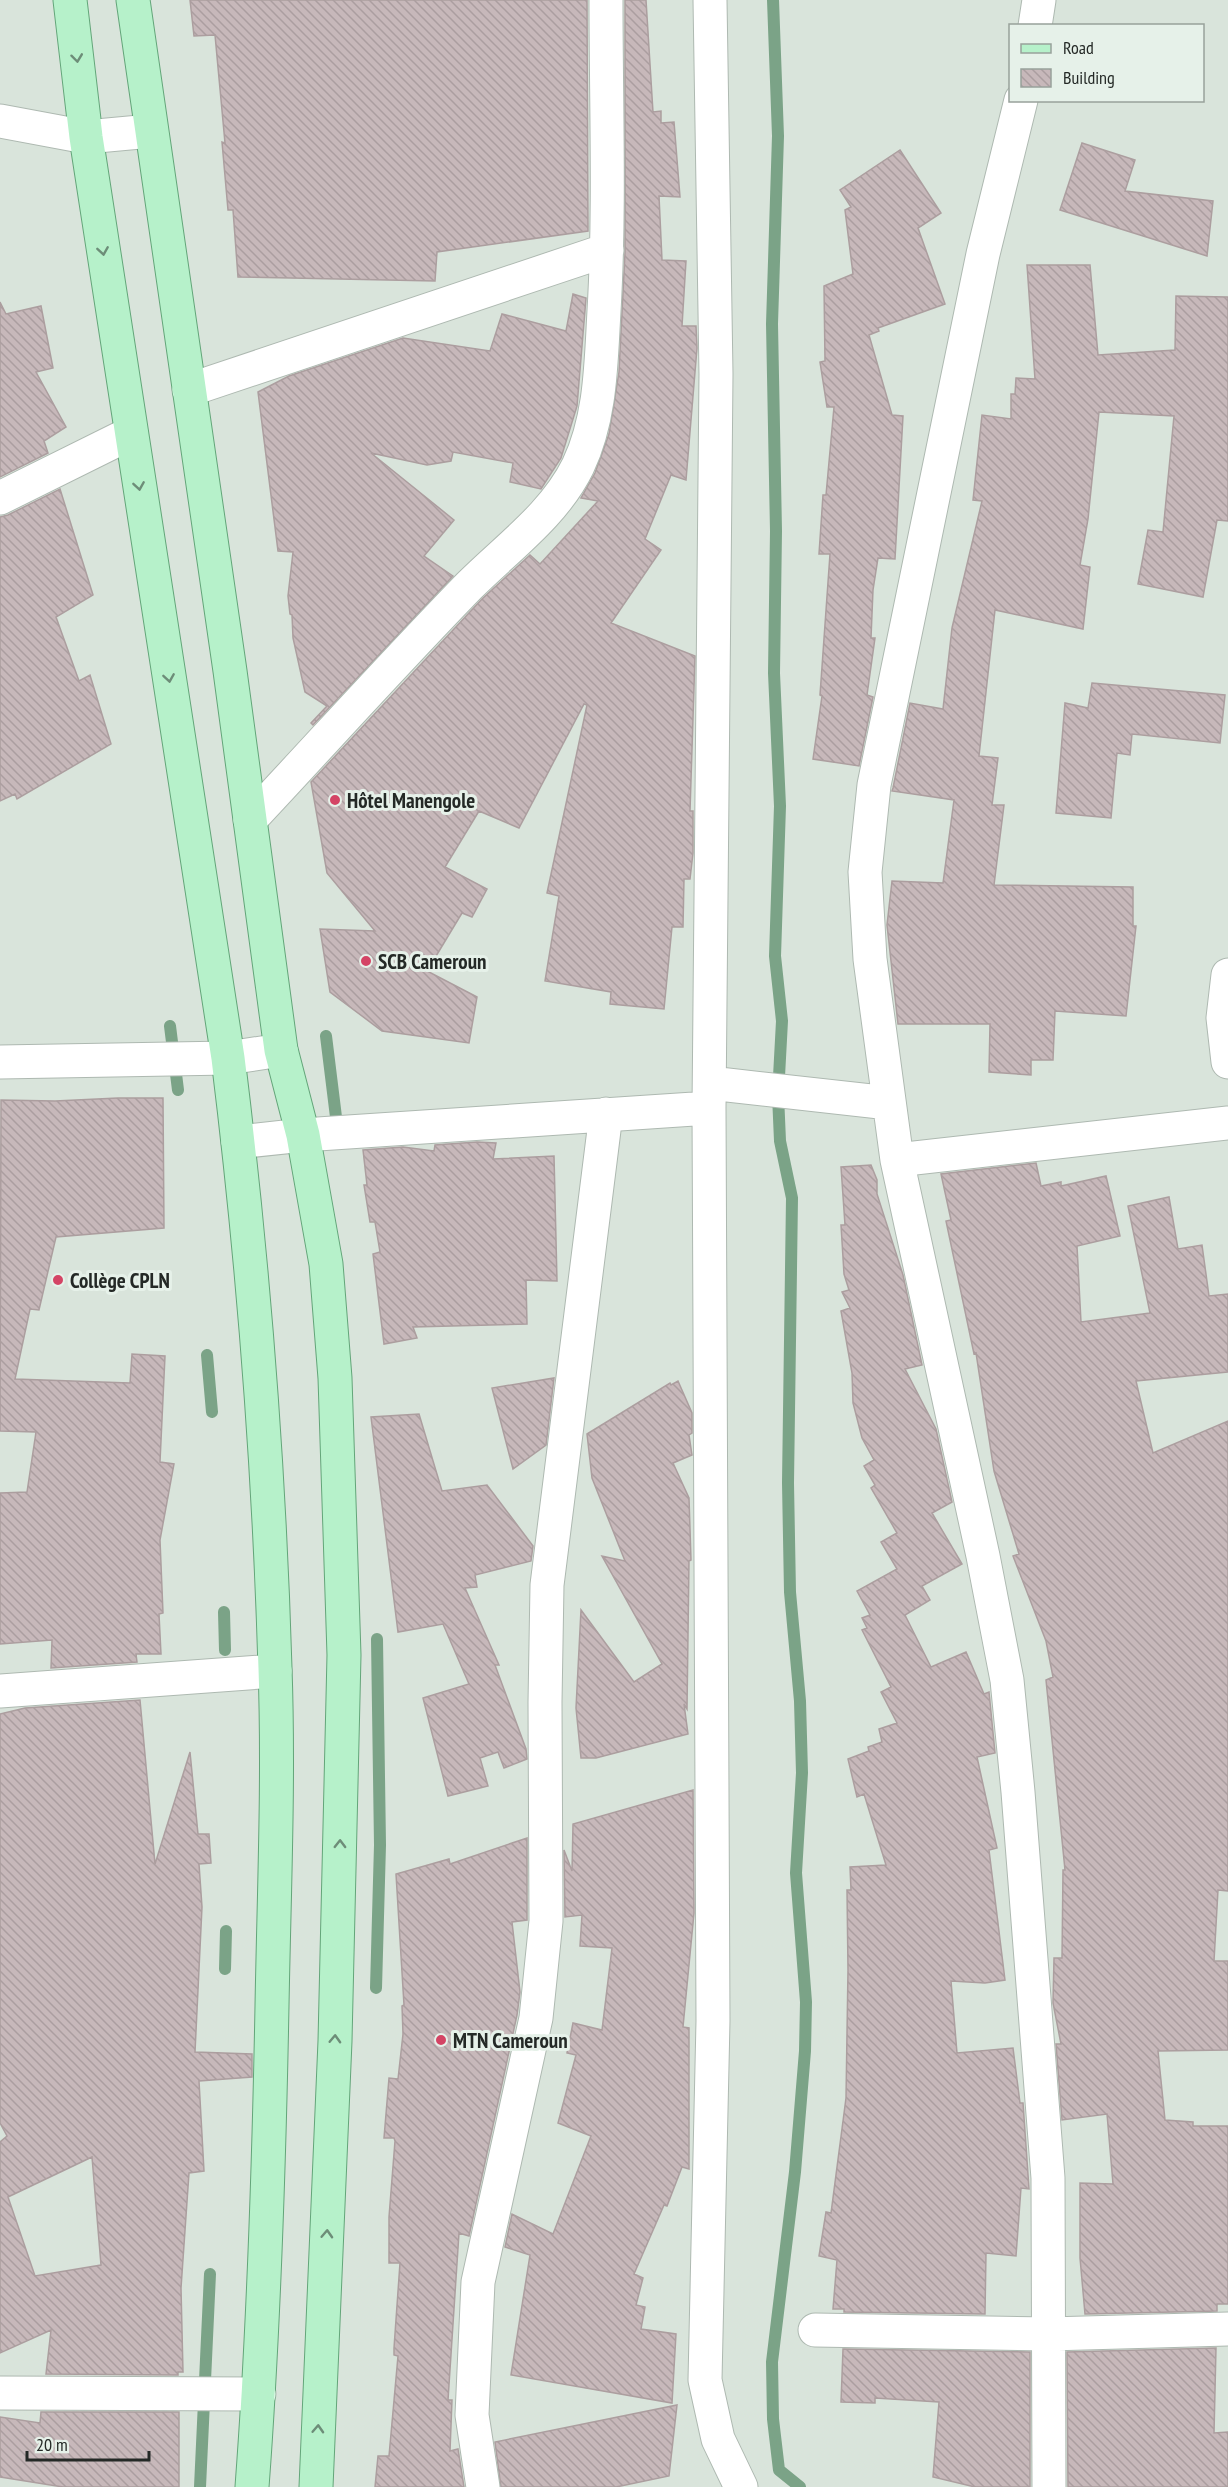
<svg xmlns="http://www.w3.org/2000/svg" width="1228" height="2487" viewBox="0 0 1228 2487" font-family="'PT Sans Narrow',sans-serif">
<style>
.lines{fill:none;stroke-linecap:round;stroke-linejoin:round}
.stream{stroke:#7ba387;stroke-width:12}
.building{fill:url(#building-back-hatch);stroke:#ac9e9f;stroke-width:1.5;fill-rule:evenodd}
.minor-casing{stroke:#aeb9b1;stroke-width:35}
.primary-casing{stroke:#63a579;stroke-width:35}
.minor{stroke:#fff;stroke-width:33}
.primary{stroke:#b6f1ca;stroke-width:33}
.oneway{stroke:#6d8d78}
.poi-dot{fill:#d44465;stroke:#e6f1e9;stroke-width:2}
.labels{text-anchor:middle;dominant-baseline:central;stroke-width:6;stroke-linejoin:round;paint-order:stroke}
.poi-label{font-size:21px;font-weight:bold;fill:#242926;stroke:#e6f1e9;text-anchor:start}
</style>
<defs>
<pattern id="building-back-hatch" width="6" height="6" patternUnits="userSpaceOnUse" patternTransform="scale(1.5)"><rect width="6" height="6" fill="#c7b8ba"/><path d="M-1 5l2 2M0 0l6 6M5-1l2 2" fill="none" stroke="#ab9ea0"/></pattern>
</defs>
<rect width="100%" height="100%" fill="#d9e4db"/>
<g class="lines">
<!-- stream -->
<path class="stream" d="M 773,0 L 778,136 L 772,324 L 776,531 L 774,673 L 780,806 L 775,956 L 782,1021 L 778,1095 L 780,1141 L 792,1198 L 788,1483 L 790,1592 L 800,1701 L 802,1773 L 796,1873 L 806,2002 L 805,2051 L 795,2172 L 772,2362 L 773,2419 L 779,2470 L 800,2487
M 170,1026 L 178,1090
M 326,1036 L 336,1117
M 207,1355 L 212,1412
M 224,1612 L 225,1650
M 225,1969 L 226,1931
M 376,1988 L 380,1845 L 377,1639
M 200,2487 L 210,2274"/>
</g>
<!-- building -->
<path class="building" d="M 190,0 L 587,0 L 588,231 L 437,252 L 435,281 L 238,277 L 233,210 L 228,210 L 222,142 L 225,143 L 215,35 L 194,36 Z
M 625,0 L 646,0 L 653,112 L 661,111 L 661,123 L 674,122 L 680,197 L 659,196 L 662,260 L 686,261 L 682,326 L 696,326 L 697,348 L 686,480 L 671,475 L 645,539 L 661,550 L 611,623 L 695,656 L 690,811 L 693,811 L 693,853 L 690,879 L 684,879 L 683,927 L 672,927 L 664,1009 L 610,1004 L 611,992 L 545,981 L 559,896 L 547,893 L 587,705 L 584,704 L 519,828 L 479,811 L 445,867 L 487,889 L 472,917 L 462,913 L 427,971 L 477,997 L 469,1043 L 382,1031 L 330,992 L 320,929 L 375,931 L 327,873 L 311,782 L 482,599 L 530,555 L 540,564 L 598,501 L 581,498 L 595,473 L 609,434 L 619,372 L 625,253 Z
M 1082,143 L 1135,160 L 1125,191 L 1213,201 L 1207,256 L 1060,210 Z
M 900,150 L 941,213 L 918,228 L 945,304 L 878,328 L 879,331 L 869,335 L 892,415 L 903,416 L 895,559 L 878,558 L 873,590 L 871,638 L 875,638 L 867,695 L 873,697 L 859,766 L 813,759 L 822,696 L 820,695 L 830,554 L 819,554 L 823,495 L 826,495 L 834,407 L 827,407 L 820,362 L 825,361 L 824,286 L 853,274 L 845,210 L 851,207 L 840,190 Z
M 1027,265 L 1090,265 L 1098,355 L 1175,350 L 1176,296 L 1228,297 L 1228,521 L 1217,520 L 1203,597 L 1138,584 L 1148,530 L 1163,532 L 1174,416 L 1099,412 L 1088,519 L 1080,565 L 1090,567 L 1083,629 L 995,610 L 979,756 L 998,758 L 992,805 L 1004,805 L 994,885 L 1133,887 L 1133,926 L 1136,926 L 1126,1016 L 1055,1011 L 1053,1060 L 1031,1060 L 1031,1075 L 989,1072 L 990,1024 L 898,1024 L 887,925 L 892,881 L 943,883 L 954,800 L 892,791 L 893,788 L 910,703 L 943,709 L 952,628 L 982,501 L 973,500 L 982,415 L 1011,419 L 1011,394 L 1015,394 L 1016,378 L 1035,379 Z
M 573,294 L 586,298 L 577,406 L 561,458 L 541,489 L 510,482 L 513,463 L 453,452 L 451,461 L 427,465 L 371,453 L 454,520 L 424,556 L 453,576 L 313,725 L 311,723 L 327,706 L 305,692 L 293,638 L 292,615 L 290,614 L 288,596 L 293,552 L 278,551 L 258,392 L 289,376 L 403,338 L 490,351 L 502,314 L 566,331 Z
M 0,302 L 6,314 L 41,306 L 53,368 L 36,372 L 66,427 L 44,441 L 48,453 L 0,477 Z
M 60,489 L 93,595 L 56,617 L 79,681 L 90,675 L 111,744 L 17,799 L 15,794 L 0,801 L 0,517 L 8,515 Z
M 1092,683 L 1225,695 L 1220,743 L 1132,734 L 1130,755 L 1117,753 L 1111,818 L 1056,813 L 1065,703 L 1088,708 Z
M 118,1098 L 163,1098 L 164,1228 L 56,1237 L 39,1310 L 30,1309 L 15,1379 L 130,1383 L 132,1354 L 165,1356 L 160,1462 L 174,1464 L 160,1540 L 163,1613 L 159,1614 L 161,1654 L 136,1654 L 137,1662 L 51,1668 L 52,1640 L 0,1644 L 0,1493 L 27,1492 L 36,1432 L 0,1431 L 1,1100 L 55,1101 Z
M 477,1142 L 496,1143 L 493,1159 L 554,1156 L 557,1281 L 526,1280 L 527,1324 L 413,1327 L 417,1338 L 384,1344 L 373,1254 L 380,1252 L 375,1222 L 370,1222 L 364,1185 L 367,1185 L 363,1150 L 403,1147 L 434,1151 L 435,1145 Z
M 1036,1163 L 1041,1186 L 1061,1182 L 1061,1186 L 1106,1176 L 1120,1236 L 1077,1246 L 1081,1322 L 1150,1313 L 1128,1206 L 1169,1197 L 1178,1249 L 1202,1245 L 1209,1296 L 1228,1294 L 1228,1372 L 1136,1381 L 1153,1453 L 1228,1421 L 1228,1891 L 1218,1890 L 1214,1961 L 1228,1961 L 1228,2050 L 1158,2051 L 1165,2120 L 1193,2122 L 1193,2126 L 1228,2126 L 1228,2304 L 1217,2304 L 1217,2311 L 1085,2314 L 1080,2258 L 1080,2183 L 1113,2184 L 1107,2114 L 1062,2120 L 1056,2044 L 1061,2044 L 1053,2003 L 1054,1958 L 1062,1958 L 1063,1870 L 1065,1870 L 1046,1680 L 1053,1677 L 1046,1641 L 1013,1556 L 1019,1554 L 994,1471 L 976,1353 L 974,1354 L 946,1221 L 951,1220 L 941,1174 Z
M 871,1165 L 877,1180 L 877,1194 L 903,1275 L 922,1365 L 905,1369 L 936,1429 L 952,1502 L 932,1513 L 962,1564 L 922,1586 L 930,1600 L 905,1615 L 931,1667 L 966,1652 L 984,1694 L 989,1692 L 995,1753 L 977,1757 L 997,1848 L 989,1850 L 1005,1980 L 985,1983 L 951,1981 L 957,2053 L 1013,2048 L 1020,2103 L 1023,2103 L 1029,2189 L 1021,2188 L 1016,2256 L 986,2253 L 985,2314 L 844,2312 L 844,2309 L 833,2309 L 837,2260 L 819,2256 L 826,2212 L 831,2213 L 846,2098 L 848,1970 L 847,1890 L 851,1890 L 850,1867 L 886,1865 L 864,1794 L 857,1797 L 848,1759 L 869,1751 L 868,1747 L 882,1742 L 879,1729 L 897,1723 L 881,1692 L 891,1687 L 862,1630 L 867,1628 L 862,1618 L 870,1615 L 857,1591 L 897,1569 L 881,1542 L 897,1533 L 871,1488 L 875,1485 L 864,1466 L 874,1460 L 862,1438 L 853,1403 L 852,1373 L 841,1311 L 850,1308 L 842,1292 L 849,1290 L 844,1274 L 841,1225 L 845,1225 L 841,1167 Z
M 554,1378 L 546,1445 L 513,1469 L 492,1388 Z
M 678,1381 L 692,1413 L 692,1433 L 689,1435 L 692,1455 L 673,1463 L 689,1498 L 691,1560 L 689,1561 L 687,1709 L 684,1704 L 688,1734 L 596,1758 L 581,1758 L 576,1708 L 581,1610 L 634,1682 L 662,1664 L 602,1556 L 625,1561 L 592,1478 L 587,1434 L 670,1383 L 671,1385 Z
M 419,1414 L 442,1491 L 487,1485 L 533,1546 L 531,1561 L 475,1575 L 477,1587 L 465,1588 L 499,1665 L 495,1665 L 526,1749 L 527,1759 L 504,1768 L 498,1752 L 480,1758 L 488,1786 L 448,1796 L 423,1698 L 469,1684 L 443,1624 L 398,1632 L 371,1417 Z
M 140,1700 L 155,1864 L 190,1752 L 198,1834 L 209,1834 L 211,1863 L 199,1864 L 202,1907 L 195,2052 L 252,2054 L 252,2077 L 199,2081 L 204,2171 L 189,2173 L 181,2288 L 183,2372 L 178,2372 L 178,2375 L 46,2374 L 51,2330 L 0,2353 L 0,2142 L 7,2136 L 0,2123 L 0,1714 L 25,1708 ZM 92,2157 L 101,2265 L 35,2276 L 8,2197 Z
M 693,1790 L 694,1913 L 683,2027 L 689,2028 L 689,2169 L 682,2167 L 667,2206 L 664,2205 L 634,2274 L 643,2278 L 636,2305 L 645,2307 L 641,2329 L 676,2334 L 672,2403 L 511,2375 L 530,2255 L 505,2247 L 512,2214 L 553,2234 L 591,2136 L 558,2123 L 576,2055 L 567,2053 L 573,2023 L 602,2030 L 612,1948 L 580,1946 L 582,1915 L 565,1917 L 564,1850 L 572,1871 L 573,1824 Z
M 527,1838 L 527,1920 L 512,1922 L 520,1992 L 517,2015 L 469,2236 L 459,2233 L 448,2400 L 452,2400 L 450,2451 L 458,2449 L 464,2487 L 375,2487 L 378,2456 L 389,2456 L 398,2356 L 394,2355 L 394,2348 L 400,2263 L 389,2263 L 389,2217 L 395,2141 L 394,2138 L 384,2138 L 389,2078 L 398,2079 L 403,2034 L 402,2006 L 404,2005 L 396,1874 L 449,1859 L 450,1864 Z
M 1216,2348 L 1214,2433 L 1228,2432 L 1228,2487 L 1068,2487 L 1067,2352 Z
M 843,2349 L 1030,2352 L 1030,2487 L 975,2487 L 933,2477 L 939,2402 L 875,2398 L 875,2403 L 841,2402 Z
M 677,2405 L 669,2476 L 616,2487 L 501,2487 L 495,2442 Z
M 41,2412 L 179,2412 L 179,2487 L 63,2487 L 0,2477 L 0,2417 L 40,2423 Z"/>
<g class="lines">
<defs>
<path id="minor" d="M 710,0 L 716,374 L 709,1108 L 713,2021 L 705,2380 L 718,2439 L 741,2487
M 1035,26 L 1039,0
M 1021,100 L 983,254 L 874,785 L 865,872 L 870,959 L 897,1160 L 983,1556 L 1007,1680 L 1018,1792 L 1048,2178 L 1049,2487
M 0,121 L 86,137 L 151,131
M 189,390 L 607,250
M 0,498 L 131,433
M 250,820 C 323,742 395,662 469,586 C 507,548 554,515 578,466 C 601,418 601,363 604,311 C 610,208 606,104 606,0
M 1228,975 L 1223,1018 L 1228,1062
M 0,1062 L 228,1058 L 281,1050
M 710,1083 L 889,1103
M 238,1142 L 303,1135 L 709,1108
M 897,1160 L 1228,1123
M 0,1691 L 275,1671
M 815,2330 L 1049,2334 L 1228,2329
M 0,2393 L 259,2394
M 483,2487 L 472,2415 L 478,2282 L 536,2018 L 546,1921 L 545,1702 L 547,1585 L 606,1114"/>
<path id="primary" d="M 70,0 L 86,137 L 228,1058 C 253,1260 269,1464 275,1668 C 279,1780 274,1893 272,2006 C 269,2166 264,2327 252,2487
M 133,0 L 230,671 L 281,1050 L 303,1135 L 326,1264 L 335,1378 L 344,1655 L 335,2041 L 316,2487"/>
</defs>
<!-- minor casing -->
<use href="#minor" class="minor-casing"/>
<!-- primary casing -->
<use href="#primary" class="primary-casing"/>
<!-- minor -->
<use href="#minor" class="minor"/>
<!-- primary -->
<use href="#primary" class="primary"/>
</g>
<!-- one-way arrows -->
<defs><path id="oneway-chevron" d="M-2-3.5L2.5 0L-2 3.5" fill="none" stroke-width="1.6" stroke-linecap="round" stroke-linejoin="round" transform="scale(1.5)"/></defs>
<g class="oneway">
<use href="#oneway-chevron" transform="translate(77 58) rotate(83)"/>
<use href="#oneway-chevron" transform="translate(103 251) rotate(81)"/>
<use href="#oneway-chevron" transform="translate(139 486) rotate(81)"/>
<use href="#oneway-chevron" transform="translate(169 678) rotate(81)"/>
<use href="#oneway-chevron" transform="translate(340 1844) rotate(-89)"/>
<use href="#oneway-chevron" transform="translate(335 2039) rotate(-88)"/>
<use href="#oneway-chevron" transform="translate(327 2234) rotate(-87)"/>
<use href="#oneway-chevron" transform="translate(318 2429) rotate(-87)"/>
</g>
<!-- markers -->
<g class="poi-dot">
<circle cx="335" cy="800" r="6"/>
<circle cx="366" cy="961" r="6"/>
<circle cx="58" cy="1280" r="6"/>
<circle cx="441" cy="2040" r="6"/>
</g>
<g class="labels">
<!-- poi labels -->
<g class="poi-label">
<text x="347" y="800">Hôtel Manengole</text>
<text x="378" y="961">SCB Cameroun</text>
<text x="70" y="1280">Collège CPLN</text>
<text x="453" y="2040">MTN Cameroun</text>
</g>
</g>
<!-- legend -->
<rect x="1009" y="24" width="195" height="78" fill="#e6f1e9" stroke="#98a19b" stroke-width="1.5"/>
<rect x="1021" y="44" width="30" height="9" fill="#b6f1ca" stroke="#98a19b" stroke-width="1.5"/>
<text x="1063" y="54" font-size="18" fill="#242926">Road</text>
<rect x="1021" y="69" width="30" height="18" fill="url(#building-back-hatch)" stroke="#98a19b" stroke-width="1.5"/>
<text x="1063" y="84" font-size="18" fill="#242926">Building</text>
<!-- scale -->
<path d="M27 2451v9h122v-9" fill="none" stroke="#242926" stroke-width="3"/>
<text x="36" y="2451" font-size="18" fill="#242926" stroke="#e6f1e9" stroke-width="4.5" paint-order="stroke">20 m</text>
</svg>
